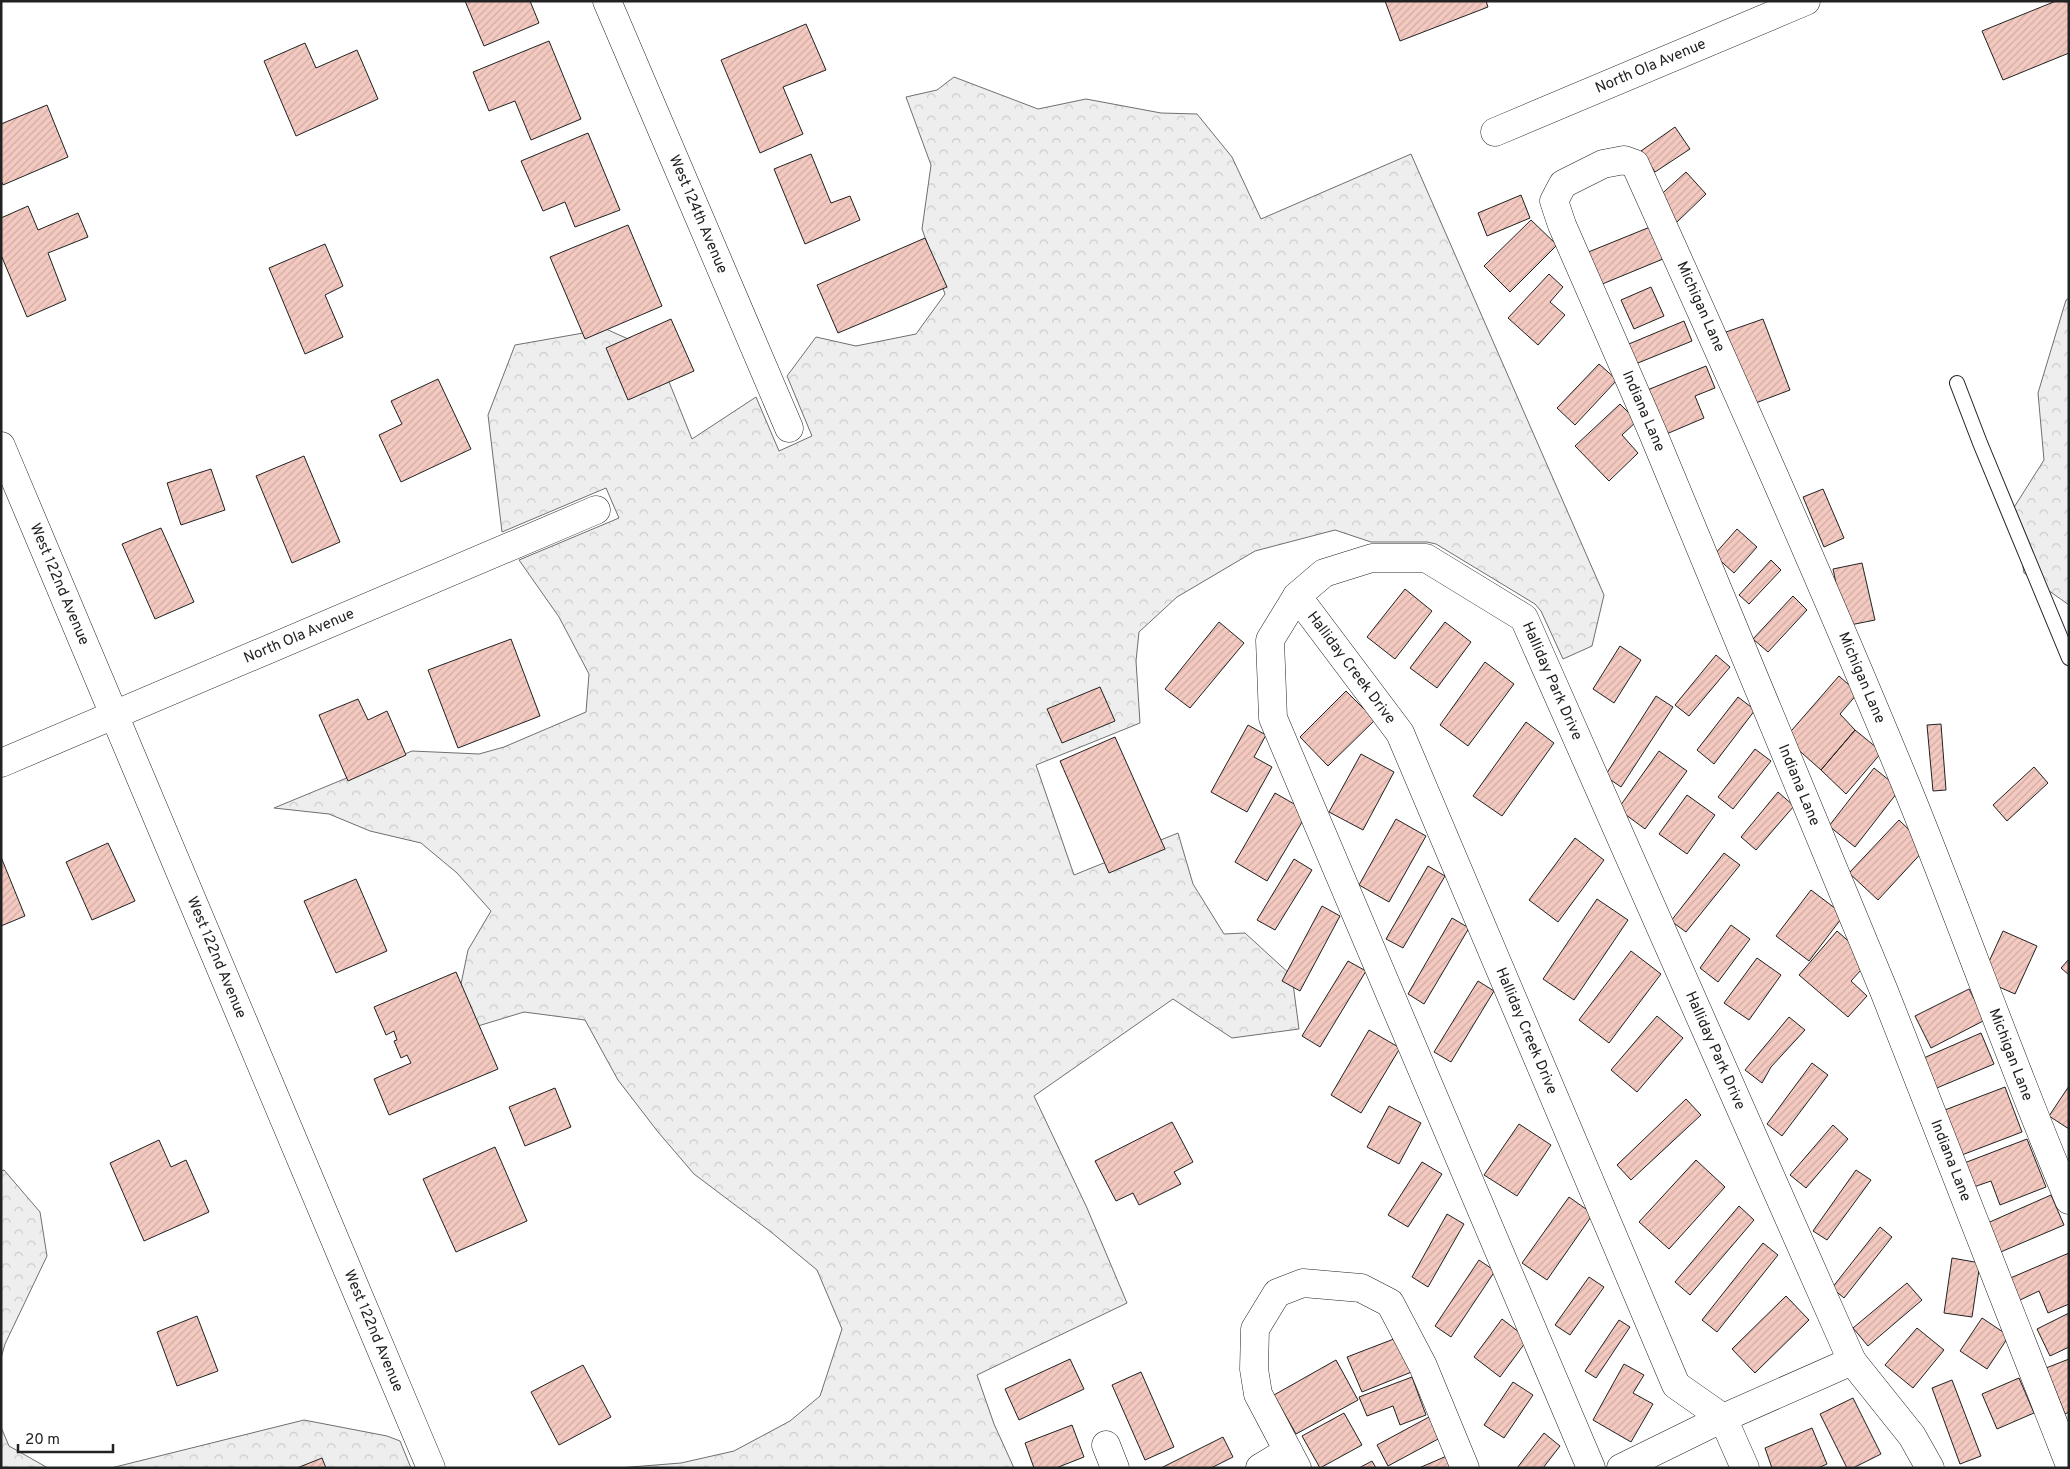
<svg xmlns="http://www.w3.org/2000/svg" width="2070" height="1469" viewBox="0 0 2070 1469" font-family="Overpass,sans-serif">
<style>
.forest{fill:url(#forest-crowns);stroke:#6f6f6f}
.building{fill:url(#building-hatch);stroke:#222}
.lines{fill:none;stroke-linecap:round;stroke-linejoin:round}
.lane-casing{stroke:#222;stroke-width:16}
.street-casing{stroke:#222;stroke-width:29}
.lane{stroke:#fff;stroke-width:14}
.street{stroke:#fff;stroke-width:28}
.labels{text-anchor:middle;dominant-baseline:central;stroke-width:4;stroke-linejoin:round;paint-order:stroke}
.street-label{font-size:15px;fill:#222;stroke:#fff}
</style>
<defs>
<pattern id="forest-crowns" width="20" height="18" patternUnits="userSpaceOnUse" patternTransform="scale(1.25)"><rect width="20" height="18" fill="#eee"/><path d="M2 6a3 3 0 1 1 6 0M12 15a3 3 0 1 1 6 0" fill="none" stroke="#ccc"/></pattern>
<pattern id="building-hatch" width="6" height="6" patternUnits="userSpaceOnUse" patternTransform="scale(1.25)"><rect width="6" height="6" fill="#f3c9c0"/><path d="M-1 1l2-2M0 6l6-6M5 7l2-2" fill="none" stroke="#d0aca5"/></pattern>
</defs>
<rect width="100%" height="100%" fill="#fff"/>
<!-- forest -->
<path class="forest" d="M 954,77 L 1038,109 L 1086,99 L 1161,113 L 1197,114 L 1232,157 L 1261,219 L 1411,154 L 1604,595 L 1592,646 L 1563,659 L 1541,611 L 1535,604 L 1436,544 L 1427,542 L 1371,542 L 1335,530 L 1255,551 L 1177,597 L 1139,632 L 1136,661 L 1140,723 L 1036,765 L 1074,875 L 1178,833 L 1193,884 L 1224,934 L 1245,933 L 1292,976 L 1299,1029 L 1232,1038 L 1173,999 L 1034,1096 L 1087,1208 L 1127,1303 L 977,1375 L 994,1424 L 1014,1468 L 618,1468 L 681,1463 L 734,1451 L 790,1421 L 820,1396 L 842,1329 L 817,1270 L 771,1232 L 694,1174 L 658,1132 L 618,1080 L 585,1020 L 524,1012 L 478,1026 L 455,1013 L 468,950 L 491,911 L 457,873 L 421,843 L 370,831 L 329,814 L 274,808 L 412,751 L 479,754 L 504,747 L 586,712 L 589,674 L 559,617 L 519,560 L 619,518 L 606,488 L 502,532 L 488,415 L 515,345 L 606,329 L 657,352 L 692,439 L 756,397 L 779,451 L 812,436 L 787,376 L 816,337 L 856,346 L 916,334 L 945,294 L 922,229 L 931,165 L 906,97 L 937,90 Z
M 2069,298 L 2069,605 L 2024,573 L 2013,509 L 2044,460 L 2038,393 L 2066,300 Z
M 4,1170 L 40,1212 L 47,1256 L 5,1344 L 1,1358 L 1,1171 Z
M 304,1420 L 387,1436 L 400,1441 L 411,1468 L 111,1468 Z
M 1,1427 L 9,1446 L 48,1468 L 1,1468 Z"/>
<!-- building -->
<path class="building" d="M 465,1 L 530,1 L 539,23 L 484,46 Z
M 1385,1 L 1486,1 L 1488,7 L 1400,41 Z
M 2056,1 L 2069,2 L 2069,53 L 2003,80 L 1982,31 Z
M 806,24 L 826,70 L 783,87 L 803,134 L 760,153 L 721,60 Z
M 549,41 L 581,119 L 531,140 L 515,101 L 489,111 L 473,72 Z
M 305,43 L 316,68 L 357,50 L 378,99 L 296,136 L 264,61 Z
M 47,105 L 68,157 L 3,185 L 1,180 L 1,124 Z
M 1675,127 L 1690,149 L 1655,172 L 1641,151 Z
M 588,133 L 620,210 L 575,227 L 565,202 L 543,211 L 521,161 Z
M 811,154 L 831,203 L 850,196 L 860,220 L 805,244 L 774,169 Z
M 1686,172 L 1706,194 L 1676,223 L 1655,200 Z
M 1521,195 L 1530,218 L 1487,236 L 1478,213 Z
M 28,206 L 38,230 L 78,213 L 88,237 L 48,253 L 66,300 L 27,317 L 1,255 L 1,218 Z
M 1531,220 L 1557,245 L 1510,292 L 1484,266 Z
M 628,225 L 662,306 L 585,339 L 550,257 Z
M 1650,227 L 1663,259 L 1595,287 L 1581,255 Z
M 925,238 L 947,287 L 838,333 L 817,285 Z
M 325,244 L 343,286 L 325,295 L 343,337 L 305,354 L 269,268 Z
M 1549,274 L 1563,287 L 1550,302 L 1565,315 L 1538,345 L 1508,318 Z
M 1651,287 L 1664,316 L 1634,329 L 1621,300 Z
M 671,319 L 694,371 L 628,400 L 606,348 Z
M 1763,319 L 1790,390 L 1753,404 L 1726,332 Z
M 1684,321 L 1692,341 L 1633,365 L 1624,346 Z
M 1599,364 L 1617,380 L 1575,425 L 1557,408 Z
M 1706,366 L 1715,388 L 1695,396 L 1704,418 L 1664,435 L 1645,391 Z
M 438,379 L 471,449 L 401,482 L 379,435 L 402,424 L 391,401 Z
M 1620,404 L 1637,421 L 1622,435 L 1638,453 L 1609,481 L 1575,446 Z
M 304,456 L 340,542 L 292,563 L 256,476 Z
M 211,469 L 225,510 L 181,525 L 167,483 Z
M 1823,489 L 1844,538 L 1824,547 L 1803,497 Z
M 161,528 L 194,602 L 155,619 L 122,544 Z
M 1737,529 L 1757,547 L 1734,573 L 1714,555 Z
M 1771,560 L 1781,570 L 1749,604 L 1739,595 Z
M 1862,563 L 1875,620 L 1845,626 L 1833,569 Z
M 1405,589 L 1432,611 L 1395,659 L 1367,637 Z
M 1793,596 L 1807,610 L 1768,652 L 1753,639 Z
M 1219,622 L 1244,643 L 1190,708 L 1165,689 Z
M 1445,622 L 1471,642 L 1437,688 L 1410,668 Z
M 511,639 L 540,716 L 458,748 L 428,670 Z
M 1620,646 L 1641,660 L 1614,703 L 1593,689 Z
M 1716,655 L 1730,667 L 1689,716 L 1675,705 Z
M 1485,662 L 1514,684 L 1468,746 L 1440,725 Z
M 1839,676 L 1858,693 L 1840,714 L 1855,730 L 1821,770 L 1785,738 Z
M 1100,687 L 1115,721 L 1062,743 L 1047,709 Z
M 1346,691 L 1375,720 L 1328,766 L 1300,737 Z
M 1656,696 L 1673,707 L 1621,787 L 1605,776 Z
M 1738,697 L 1755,710 L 1714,764 L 1697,750 Z
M 358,699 L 368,720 L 387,711 L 406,755 L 348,781 L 319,715 Z
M 1526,722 L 1554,743 L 1502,816 L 1473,796 Z
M 1941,724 L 1946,790 L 1933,791 L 1927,725 Z
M 1248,725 L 1266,735 L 1254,757 L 1272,767 L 1247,812 L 1211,792 Z
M 1855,730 L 1882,752 L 1846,794 L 1821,770 Z
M 1115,737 L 1165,849 L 1109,873 L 1060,761 Z
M 1755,749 L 1771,761 L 1733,809 L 1718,797 Z
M 1659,751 L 1687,771 L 1645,829 L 1618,809 Z
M 1361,754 L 1394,772 L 1363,830 L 1329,812 Z
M 2034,767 L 2048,783 L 2007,821 L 1993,805 Z
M 1874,768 L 1900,789 L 1855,847 L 1829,826 Z
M 1778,792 L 1794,806 L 1756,850 L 1741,837 Z
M 1275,793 L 1308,812 L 1267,881 L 1235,862 Z
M 1687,795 L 1715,815 L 1687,854 L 1659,834 Z
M 1396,819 L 1426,836 L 1389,902 L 1359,885 Z
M 1899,820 L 1927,847 L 1878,900 L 1849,873 Z
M 1575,838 L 1604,860 L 1558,922 L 1529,900 Z
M 108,843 L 135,901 L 92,920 L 66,862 Z
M 1724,853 L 1740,865 L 1686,932 L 1671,921 Z
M 1,857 L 25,916 L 1,926 Z
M 1294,859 L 1312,870 L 1275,930 L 1257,920 Z
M 1428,866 L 1445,876 L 1403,948 L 1386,939 Z
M 356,879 L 387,951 L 336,973 L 304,901 Z
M 1811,890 L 1844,915 L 1809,961 L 1776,936 Z
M 1597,899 L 1628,920 L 1574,1000 L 1543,979 Z
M 1322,906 L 1340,916 L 1300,991 L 1282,981 Z
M 1452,918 L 1469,928 L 1424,1004 L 1408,994 Z
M 1731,925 L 1750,939 L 1718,982 L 1700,968 Z
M 1837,931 L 1870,960 L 1851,981 L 1867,996 L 1848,1017 L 1799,975 Z
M 2003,931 L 2037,946 L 2015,994 L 1981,979 Z
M 1631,951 L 1661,974 L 1609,1043 L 1579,1020 Z
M 1757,958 L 1781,975 L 1749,1020 L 1724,1003 Z
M 2069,959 L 2069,975 L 2061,968 Z
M 1348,961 L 1366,971 L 1320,1047 L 1302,1036 Z
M 456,972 L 498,1069 L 389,1115 L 374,1079 L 411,1063 L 407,1055 L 401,1058 L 394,1041 L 397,1040 L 394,1031 L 386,1035 L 374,1007 Z
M 1478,981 L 1494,991 L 1451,1062 L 1434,1052 Z
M 1969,989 L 1985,1020 L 1931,1048 L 1915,1016 Z
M 1657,1016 L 1683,1038 L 1637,1092 L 1611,1070 Z
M 1789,1017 L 1805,1030 L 1771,1067 L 1762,1083 L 1745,1070 Z
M 1369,1030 L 1400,1048 L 1361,1113 L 1331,1095 Z
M 1981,1033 L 1994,1064 L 1932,1090 L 1919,1060 Z
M 1812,1063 L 1828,1075 L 1782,1136 L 1767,1124 Z
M 2069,1086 L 2069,1129 L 2049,1116 Z
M 2005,1087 L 2022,1132 L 1954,1158 L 1937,1113 Z
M 555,1088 L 571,1127 L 525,1146 L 509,1107 Z
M 1686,1099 L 1701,1115 L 1631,1180 L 1617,1165 Z
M 1389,1106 L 1421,1123 L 1399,1164 L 1367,1147 Z
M 1172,1122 L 1193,1162 L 1174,1172 L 1181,1184 L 1139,1205 L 1133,1193 L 1116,1201 L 1095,1161 Z
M 1519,1124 L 1551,1145 L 1517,1196 L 1484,1175 Z
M 1833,1125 L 1848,1139 L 1806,1188 L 1790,1175 Z
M 2027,1139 L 2046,1187 L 2000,1205 L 1991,1181 L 1968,1189 L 1959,1165 Z
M 159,1140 L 171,1167 L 186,1160 L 209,1212 L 144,1241 L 110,1163 Z
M 495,1147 L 527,1221 L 456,1252 L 423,1179 Z
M 1696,1160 L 1725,1187 L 1669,1249 L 1639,1222 Z
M 1422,1162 L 1442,1174 L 1408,1227 L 1388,1215 Z
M 1856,1170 L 1871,1180 L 1827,1240 L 1813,1231 Z
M 2051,1195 L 2064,1225 L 1996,1254 L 1983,1225 Z
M 1569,1197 L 1593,1214 L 1547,1280 L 1522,1263 Z
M 1739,1206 L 1754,1220 L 1690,1295 L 1675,1282 Z
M 1447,1214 L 1464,1224 L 1428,1287 L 1412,1277 Z
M 1880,1227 L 1892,1237 L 1844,1298 L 1832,1288 Z
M 1763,1243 L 1778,1255 L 1717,1332 L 1702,1320 Z
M 2069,1253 L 2069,1304 L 2048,1313 L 2039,1291 L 2018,1301 L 2008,1279 Z
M 1952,1258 L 1980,1263 L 1972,1317 L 1944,1313 Z
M 1479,1260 L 1495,1271 L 1451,1337 L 1435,1326 Z
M 1589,1277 L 1604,1287 L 1570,1335 L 1555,1325 Z
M 1907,1283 L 1922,1300 L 1868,1346 L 1853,1328 Z
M 1786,1296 L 1809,1320 L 1755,1373 L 1732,1349 Z
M 2069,1313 L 2069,1347 L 2050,1356 L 2037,1329 Z
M 197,1316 L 218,1371 L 177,1386 L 157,1332 Z
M 1982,1318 L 2009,1336 L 1987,1369 L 1960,1351 Z
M 1502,1319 L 1528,1339 L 1500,1377 L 1474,1357 Z
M 1619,1320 L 1630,1327 L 1596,1378 L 1585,1371 Z
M 1917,1328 L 1944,1350 L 1913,1388 L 1885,1365 Z
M 1399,1337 L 1414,1371 L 1362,1392 L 1347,1357 Z
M 1070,1359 L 1084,1389 L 1019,1420 L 1005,1389 Z
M 2069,1359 L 2069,1412 L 2065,1414 L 2046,1368 Z
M 1336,1360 L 1358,1400 L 1296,1434 L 1274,1395 Z
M 1624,1364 L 1644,1375 L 1633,1393 L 1653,1404 L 1631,1442 L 1593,1420 Z
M 583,1365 L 611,1417 L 559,1445 L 531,1392 Z
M 1141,1372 L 1174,1447 L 1145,1460 L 1112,1385 Z
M 1412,1377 L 1426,1415 L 1400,1425 L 1393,1406 L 1367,1416 L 1359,1397 Z
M 2019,1378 L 2034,1413 L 1997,1429 L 1982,1394 Z
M 1952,1380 L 1981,1456 L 1960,1464 L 1932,1388 Z
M 1513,1382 L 1533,1395 L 1504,1438 L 1484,1425 Z
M 1853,1398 L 1881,1454 L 1853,1468 L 1847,1468 L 1820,1414 Z
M 1344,1413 L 1362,1445 L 1320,1468 L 1302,1436 Z
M 1429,1417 L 1440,1438 L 1388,1466 L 1377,1445 Z
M 1072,1425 L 1084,1457 L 1056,1468 L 1034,1468 L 1025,1443 Z
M 1812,1428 L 1827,1464 L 1818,1468 L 1772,1468 L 1765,1448 Z
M 1544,1433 L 1560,1446 L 1543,1468 L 1517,1468 Z
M 1223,1437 L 1233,1457 L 1211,1468 L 1161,1468 Z
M 1449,1455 L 1454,1468 L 1419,1468 Z
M 322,1458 L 326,1468 L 297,1468 Z
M 1372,1461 L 1376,1468 L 1359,1468 Z"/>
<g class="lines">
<defs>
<path id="lane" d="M 1957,383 L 1980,443 L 2069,658"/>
<g id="street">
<path id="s1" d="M 607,1 L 789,428"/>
<path id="s2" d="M 1495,132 L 1806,1"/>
<path id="s3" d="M 1,446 L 431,1468"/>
<path id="s4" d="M 1297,596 L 1400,733 L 1676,1385 L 1723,1418 L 1745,1468"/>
<path id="s5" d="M 1,763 L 596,510"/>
<path id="s6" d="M 2069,1200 C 2011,1063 1962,922 1906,785 C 1820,576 1728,370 1635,164 L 1624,160 L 1603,164 L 1563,184 L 1554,201 L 1562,225 L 1652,431 L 1884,991 L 2069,1463"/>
<path d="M 1106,1445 L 1115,1468"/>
<path d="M 1260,1468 L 1288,1451"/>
<path d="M 1297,1468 L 1258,1394 L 1254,1369 L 1255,1329 L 1277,1293 L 1303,1283 L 1361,1288 L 1390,1303 L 1423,1366 L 1465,1468"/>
<path id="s7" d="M 1591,1468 L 1273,718 L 1270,640 L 1297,596 L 1324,573 L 1372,558 L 1426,558 L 1524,618 L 1852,1361 L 1912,1436 L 1930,1468"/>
<path d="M 1621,1468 L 1723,1418 L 1852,1361"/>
</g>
</defs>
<!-- lane casing -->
<use href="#lane" class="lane-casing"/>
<!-- street casing -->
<use href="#street" class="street-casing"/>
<!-- lane -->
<use href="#lane" class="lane"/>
<!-- street -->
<use href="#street" class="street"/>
</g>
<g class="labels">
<!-- street labels -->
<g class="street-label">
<text stroke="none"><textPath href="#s2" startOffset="169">North Ola Avenue</textPath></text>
<text stroke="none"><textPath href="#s1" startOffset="232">West 124th Avenue</textPath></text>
<text transform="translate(1700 307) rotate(66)">Michigan Lane</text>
<text stroke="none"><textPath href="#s6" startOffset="1449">Indiana Lane</textPath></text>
<text stroke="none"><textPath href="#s3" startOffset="150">West 122nd Avenue</textPath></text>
<text stroke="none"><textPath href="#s5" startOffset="324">North Ola Avenue</textPath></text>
<text stroke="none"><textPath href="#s4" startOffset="90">Halliday Creek Drive</textPath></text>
<text transform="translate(1861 678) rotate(67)">Michigan Lane</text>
<text stroke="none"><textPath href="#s7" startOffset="1268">Halliday Park Drive</textPath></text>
<text stroke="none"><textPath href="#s6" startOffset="1854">Indiana Lane</textPath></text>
<text stroke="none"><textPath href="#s3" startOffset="555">West 122nd Avenue</textPath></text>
<text stroke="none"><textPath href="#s4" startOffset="495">Halliday Creek Drive</textPath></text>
<text stroke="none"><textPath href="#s7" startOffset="1672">Halliday Park Drive</textPath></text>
<text transform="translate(2010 1055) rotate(69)">Michigan Lane</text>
<text stroke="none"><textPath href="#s6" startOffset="2259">Indiana Lane</textPath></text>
<text stroke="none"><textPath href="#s3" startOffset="960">West 122nd Avenue</textPath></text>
</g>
</g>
<!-- border -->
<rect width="2070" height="1469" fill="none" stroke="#222222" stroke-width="5"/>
<!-- scale -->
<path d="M18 1444v8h95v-8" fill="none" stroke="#222222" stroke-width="2.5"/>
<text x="25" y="1444" font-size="15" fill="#222222" stroke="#ffffff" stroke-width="4" paint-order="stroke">20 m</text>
</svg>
